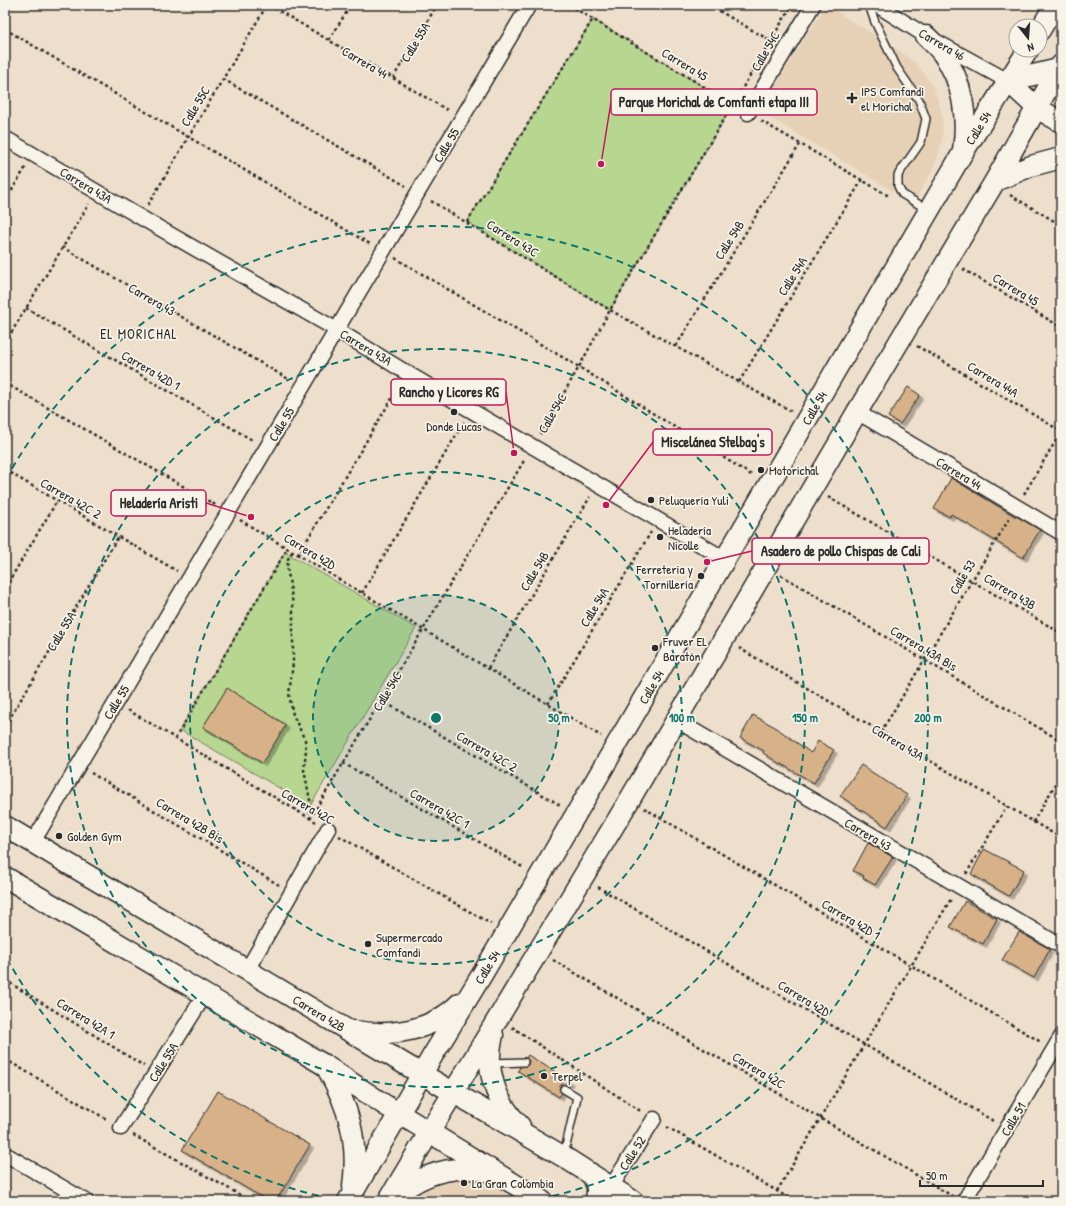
<svg xmlns="http://www.w3.org/2000/svg" width="1066" height="1206" viewBox="0 0 1066 1206" font-family="'Patrick Hand',sans-serif">
<style>
.built{fill:#e6d1b7}
.green{fill:#b7d791;stroke:#71815e}
.building{fill:#d7b188;stroke:#2b2b2b;filter:url(#shadow)}
.lines{fill:none;stroke-linecap:round;stroke-linejoin:round}
.lane-casing{stroke:#2b2b2b;stroke-width:10}
.street-casing{stroke:#2b2b2b;stroke-width:17}
.secondary-casing{stroke:#2b2b2b;stroke-width:23}
.path{stroke:#2b2b2b;stroke-width:2.5;stroke-dasharray:3 3;stroke-linecap:butt}
.lane{stroke:#f7f3e8;stroke-width:7}
.street{stroke:#f7f3e8;stroke-width:14}
.secondary{stroke:#f7f3e8;stroke-width:20}
.ring{fill:none;stroke:#0f766e;stroke-width:2;stroke-dasharray:7 5}
.poi-dot{fill:#2b2b2b;stroke:#f7f3e8;stroke-width:1.5}
.labels{text-anchor:middle;dominant-baseline:central;stroke-width:3.5;stroke-linejoin:round;paint-order:stroke}
.street-label{font-size:13px;fill:#2b2b2b;stroke:#f7f3e8}
.poi-label{font-size:13px;fill:#2b2b2b;stroke:#f7f3e8;text-anchor:start}
.neighbourhood-label{font-size:14px;letter-spacing:1px;fill:#2b2b2b;stroke:#f7f3e8}
.centre{fill:#0f766e;stroke:#f7f3e8;stroke-width:2}
.ring-label{font-size:12px;text-anchor:middle;font-weight:bold;fill:#0f766e;stroke:#f7f3e8;stroke-width:3.5;stroke-linejoin:round;paint-order:stroke}
.leader{fill:none;stroke:#c2185b;stroke-width:1.5}
.callout-dot{fill:#c2185b;stroke:#f7f3e8;stroke-width:1.5}
.callout{fill:#f7f3e8;stroke:#c2185b;stroke-width:1.5}
.callout-label{font-size:14px;text-anchor:middle;font-weight:bold;fill:#2b2b2b}
</style>
<defs>
<filter id="shadow"><feDropShadow dx="3.5" dy="3.5" stdDeviation="0" flood-color="#0004"/></filter>
</defs>
<rect width="100%" height="100%" fill="#eddfcb"/>
<filter id="ink" filterUnits="userSpaceOnUse"><feTurbulence type="fractalNoise" baseFrequency=".025" numOctaves="2"/><feDisplacementMap in="SourceGraphic" scale="8" xChannelSelector="R" yChannelSelector="G"/><feConvolveMatrix kernelMatrix="1 2 1 2 8 2 1 2 1" color-interpolation-filters="sRGB"/></filter>
<g filter="url(#ink)">
<!-- built -->
<path class="built" d="M 826,5 L 901,52 L 916,64 L 926,76 L 934,89 L 940,106 L 943,125 L 942,141 L 938,156 L 931,173 L 913,203 L 759,111 Z
M 460,1168 L 542,1201 L 390,1201 Z"/>
<!-- green -->
<path class="green" d="M 593,19 L 733,105 L 610,310 L 467,222 Z
M 285,552 L 416,628 L 310,806 L 180,730 Z"/>
<!-- building -->
<path class="building" d="M 908,387 L 920,395 L 900,424 L 888,417 Z
M 951,478 L 1016,517 L 1016,516 L 1040,530 L 1023,558 L 951,514 L 950,517 L 934,509 Z
M 227,688 L 286,725 L 262,763 L 203,727 Z
M 753,715 L 775,727 L 811,753 L 818,741 L 834,750 L 814,783 L 781,764 L 780,764 L 763,753 L 764,751 L 740,738 Z
M 861,765 L 907,795 L 887,827 L 840,796 Z
M 868,843 L 893,857 L 875,885 L 863,878 L 864,876 L 853,871 Z
M 984,849 L 1024,870 L 1009,896 L 971,874 Z
M 965,901 L 997,919 L 983,944 L 950,927 Z
M 1019,932 L 1050,949 L 1034,978 L 1002,960 Z
M 528,1055 L 570,1081 L 567,1085 L 564,1084 L 560,1086 L 559,1089 L 562,1093 L 559,1097 L 518,1071 L 520,1067 L 526,1066 L 528,1065 L 529,1061 L 526,1058 Z
M 218,1091 L 310,1145 L 276,1201 L 268,1201 L 182,1150 Z"/>
<g class="lines">
<defs>
<path id="lane" d="M 869,5 L 875,22 L 897,68 L 919,100 L 926,119 L 921,142 L 898,175 L 898,186 L 902,194 L 928,210
M 492,1063 L 524,1062
M 564,1089 L 577,1097 L 564,1155"/>
<path id="street" d="M 877,5 L 926,36 L 1008,81
M 748,113 L 813,5
M 5,138 L 140,217 L 337,330 L 407,373 L 725,559
M 857,412 L 1061,533
M 676,720 L 1061,946
M 33,842 L 529,5
M 247,970 L 328,829
M 121,1128 L 204,996
M 5,1154 L 86,1201
M 611,1187 L 654,1119
M 964,1201 L 1061,1037"/>
<path id="secondary" d="M 1040,30 L 1055,5
M 926,36 C 932,42 938,47 943,54 C 963,82 968,117 963,150
M 1008,81 L 1037,108 L 1061,122
M 1008,81 L 1059,69 L 1061,70
M 995,181 L 1031,166 L 1061,158
M 5,826 L 408,1066 L 564,1157 L 633,1201
M 5,877 L 326,1066 L 385,1105 L 542,1201
M 354,1031 C 392,1037 432,1031 460,1003
M 493,1035 C 484,1068 495,1102 520,1126
M 327,1068 C 349,1107 359,1142 353,1186
M 590,1173 C 597,1182 599,1190 595,1201
M 393,1198 C 422,1173 454,1163 491,1172
M 348,1201 L 433,1055 L 483,973 L 962,154 L 1028,50
M 388,1201 L 630,799 L 857,412 L 995,181 L 1061,65"/>
</defs>
<!-- lane casing -->
<use href="#lane" class="lane-casing"/>
<!-- street casing -->
<use href="#street" class="street-casing"/>
<!-- secondary casing -->
<use href="#secondary" class="secondary-casing"/>
<!-- path -->
<path class="path" d="M 269,5 L 449,111
M 569,5 L 734,105
M 709,5 L 771,41
M 5,29 L 370,244
M 329,40 L 351,5
M 393,78 L 437,5
M 223,79 L 406,186
M 761,121 L 889,196
M 1010,195 L 1061,225
M 5,201 L 26,167
M 431,201 L 610,310 L 791,411
M 148,205 L 267,5
M 467,222 L 593,19
M 62,247 L 290,380
M 395,258 L 579,367 L 753,476
M 963,269 L 1061,327
M 26,308 L 254,441
M 5,343 L 89,204
M 676,346 L 800,144
M 917,346 L 1061,431
M 739,382 L 862,180
M 5,383 L 217,506
M 540,434 L 579,367 L 610,310 L 792,5
M 5,470 L 177,571
M 1024,494 L 1061,432
M 828,497 L 1061,633
M 240,520 L 601,736
M 292,552 L 288,559 L 287,566 L 293,605 L 293,663 L 289,694 L 293,715 L 305,740 L 306,750 L 304,770 L 310,800 L 310,818
M 298,555 L 400,385
M 781,575 L 1061,741
M 5,588 L 57,501
M 362,593 L 464,422
M 739,648 L 1061,838
M 488,668 L 590,497
M 381,700 L 560,805
M 548,704 L 651,532
M 128,710 L 316,822
M 5,726 L 118,537
M 881,732 L 1009,519
M 175,739 L 287,549
M 343,763 L 524,868
M 91,773 L 279,885
M 644,808 L 1041,1042
M 310,819 L 525,459
M 1033,822 L 1061,775
M 339,836 L 491,924
M 966,874 L 1007,806
M 598,887 L 995,1122
M 553,960 L 952,1196
M 5,980 L 144,1066
M 512,1027 L 642,1112
M 5,1059 L 108,1120
M 667,1127 L 794,1201
M 133,1135 L 251,1201
M 777,1191 L 951,899"/>
<!-- lane -->
<use href="#lane" class="lane"/>
<!-- street -->
<use href="#street" class="street"/>
<!-- secondary -->
<use href="#secondary" class="secondary"/>
</g>
</g>
<!-- distance rings -->
<circle cx="436" cy="718" r="123" fill="#0f766e" fill-opacity=".12"/>
<g class="ring">
<circle cx="436" cy="718" r="123"/>
<circle cx="436" cy="718" r="246"/>
<circle cx="436" cy="718" r="369"/>
<path d="M342 1201A492 492 0 0 1 6 957M6 479A492 492 0 1 1 530 1201"/>
</g>
<!-- markers -->
<g class="poi-dot">
<path d="M850 92h4v4h4v4h-4v4h-4v-4h-4v-4h4z"/>
<circle cx="454" cy="412" r="4"/>
<circle cx="761" cy="470" r="4"/>
<circle cx="651" cy="500" r="4"/>
<circle cx="660" cy="537" r="4"/>
<circle cx="701" cy="576" r="4"/>
<circle cx="655" cy="648" r="4"/>
<circle cx="59" cy="836" r="4"/>
<circle cx="368" cy="944" r="4"/>
<circle cx="544" cy="1076" r="4"/>
<circle cx="464" cy="1183" r="4"/>
</g>
<g class="labels">
<!-- street labels -->
<g class="street-label">
<text transform="translate(415 42) rotate(-59)">Calle 55A</text>
<text transform="translate(942 44) rotate(30)">Carrera 46</text>
<text transform="translate(765 51) rotate(-60)">Calle 54C</text>
<text transform="translate(365 62) rotate(30)">Carrera 44</text>
<text transform="translate(685 64) rotate(31)">Carrera 45</text>
<text transform="translate(195 106) rotate(-59)">Calle 55C</text>
<text transform="translate(978 128) rotate(-58)">Calle 54</text>
<text transform="translate(446 145) rotate(-59)">Calle 55</text>
<text transform="translate(86 185) rotate(31)">Carrera 43A</text>
<text transform="translate(513 238) rotate(32)">Carrera 43C</text>
<text transform="translate(729 240) rotate(-58)">Calle 54B</text>
<text transform="translate(792 276) rotate(-58)">Calle 54A</text>
<text transform="translate(1016 289) rotate(31)">Carrera 45</text>
<text transform="translate(152 299) rotate(30)">Carrera 43</text>
<text transform="translate(366 347) rotate(31)">Carrera 43A</text>
<text transform="translate(151 370) rotate(30)">Carrera 42D 1</text>
<text transform="translate(993 379) rotate(31)">Carrera 44A</text>
<text transform="translate(814 408) rotate(-60)">Calle 54</text>
<text transform="translate(552 413) rotate(-60)">Calle 54C</text>
<text transform="translate(281 424) rotate(-59)">Calle 55</text>
<text transform="translate(959 473) rotate(31)">Carrera 44</text>
<text transform="translate(71 498) rotate(30)">Carrera 42C 2</text>
<text transform="translate(310 551) rotate(31)">Carrera 42D</text>
<text transform="translate(534 571) rotate(-59)">Calle 54B</text>
<text transform="translate(962 577) rotate(-59)">Calle 53</text>
<text transform="translate(1010 591) rotate(31)">Carrera 43B</text>
<text transform="translate(594 607) rotate(-59)">Calle 54A</text>
<text transform="translate(61 631) rotate(-59)">Calle 55A</text>
<text transform="translate(924 648) rotate(31)">Carrera 43A Bis</text>
<text transform="translate(651 687) rotate(-60)">Calle 54</text>
<text transform="translate(387 691) rotate(-59)">Calle 54C</text>
<text transform="translate(116 702) rotate(-59)">Calle 55</text>
<text transform="translate(898 742) rotate(31)">Carrera 43A</text>
<text transform="translate(487 751) rotate(30)">Carrera 42C 2</text>
<text transform="translate(308 806) rotate(30)">Carrera 42C</text>
<text transform="translate(440 808) rotate(30)">Carrera 42C 1</text>
<text transform="translate(190 820) rotate(31)">Carrera 42B Bis</text>
<text transform="translate(868 834) rotate(30)">Carrera 43</text>
<text transform="translate(851 919) rotate(31)">Carrera 42D 1</text>
<text transform="translate(487 967) rotate(-59)">Calle 54</text>
<text transform="translate(804 998) rotate(31)">Carrera 42D</text>
<text transform="translate(319 1013) rotate(31)">Carrera 42B</text>
<text transform="translate(86 1018) rotate(32)">Carrera 42A 1</text>
<text transform="translate(163 1062) rotate(-58)">Calle 55A</text>
<text transform="translate(759 1070) rotate(31)">Carrera 42C</text>
<text transform="translate(1013 1119) rotate(-60)">Calle 51</text>
<text transform="translate(632 1153) rotate(-58)">Calle 52</text>
</g>
<!-- poi labels -->
<g class="poi-label">
<text x="861" y="91">IPS Comfandi<tspan x="861" dy="15">el Morichal</tspan></text>
<text x="454" y="426" text-anchor="middle">Donde Lucas</text>
<text x="769" y="470">Motorichal</text>
<text x="659" y="500">Peluquería Yuli</text>
<text x="668" y="530">Heladería<tspan x="668" dy="15">Nicolle</tspan></text>
<text x="693" y="569" text-anchor="end">Ferreteria y<tspan x="693" dy="15">Tornillería</tspan></text>
<text x="663" y="641">Fruver EL<tspan x="663" dy="15">Baratón</tspan></text>
<text x="67" y="836">Golden Gym</text>
<text x="376" y="937">Supermercado<tspan x="376" dy="15">Comfandi</tspan></text>
<text x="552" y="1076">Terpel</text>
<text x="472" y="1183">La Gran Colombia</text>
</g>
<!-- neighbourhood labels -->
<g class="neighbourhood-label">
<text x="139" y="333">EL MORICHAL</text>
</g>
</g>
<circle cx="436" cy="718" r="6" class="centre"/>
<g class="ring-label">
<text x="559" y="722">50 m</text>
<text x="682" y="722">100 m</text>
<text x="805" y="722">150 m</text>
<text x="928" y="722">200 m</text>
</g>
<!-- callouts -->
<path class="leader" d="M601 164L611 102M514 453L506 392M606 505L653 442M251 517L206 503M707 562L752 551"/>
<g class="callout-dot">
<circle cx="601" cy="164" r="4"/>
<circle cx="514" cy="453" r="4"/>
<circle cx="606" cy="505" r="4"/>
<circle cx="251" cy="517" r="4"/>
<circle cx="707" cy="562" r="4"/>
</g>
<g class="callout">
<rect x="611" y="89" width="206" height="26" rx="4"/>
<rect x="391" y="379" width="115" height="26" rx="4"/>
<rect x="653" y="429" width="119" height="26" rx="4"/>
<rect x="111" y="490" width="95" height="26" rx="4"/>
<rect x="752" y="538" width="177" height="26" rx="4"/>
</g>
<g class="callout-label">
<text x="714" y="107">Parque Morichal de Comfanti etapa III</text>
<text x="449" y="397">Rancho y Licores RG</text>
<text x="713" y="447">Miscelánea Stelbag's</text>
<text x="159" y="508">Heladería Aristi</text>
<text x="841" y="556">Asadero de pollo Chispas de Cali</text>
</g>
<!-- margin -->
<rect width="1066" height="1206" fill="none" stroke="#f7f3e8" stroke-width="20"/>
<rect x="10" y="10" width="1046" height="1186" fill="none" stroke="#2b2b2b" stroke-width="1.5" filter="url(#ink)"/>
<!-- north arrow -->
<g transform="translate(1028 38) rotate(163)"><circle r="19" fill="#f7f3e8" stroke="#a5a39c"/>
<path d="M0-3L7 15L0 10L-7 15Z" fill="#2b2b2b"/>
<text y="-6" font-size="11" font-weight="bold" text-anchor="middle" fill="#2b2b2b">N</text>
</g>
<!-- scale -->
<path d="M920 1180v6h123v-6" fill="none" stroke="#2b2b2b" stroke-width="2"/>
<text x="926" y="1180" font-size="12" fill="#2b2b2b" stroke="#f7f3e8" stroke-width="3" paint-order="stroke">50 m</text>
</svg>
